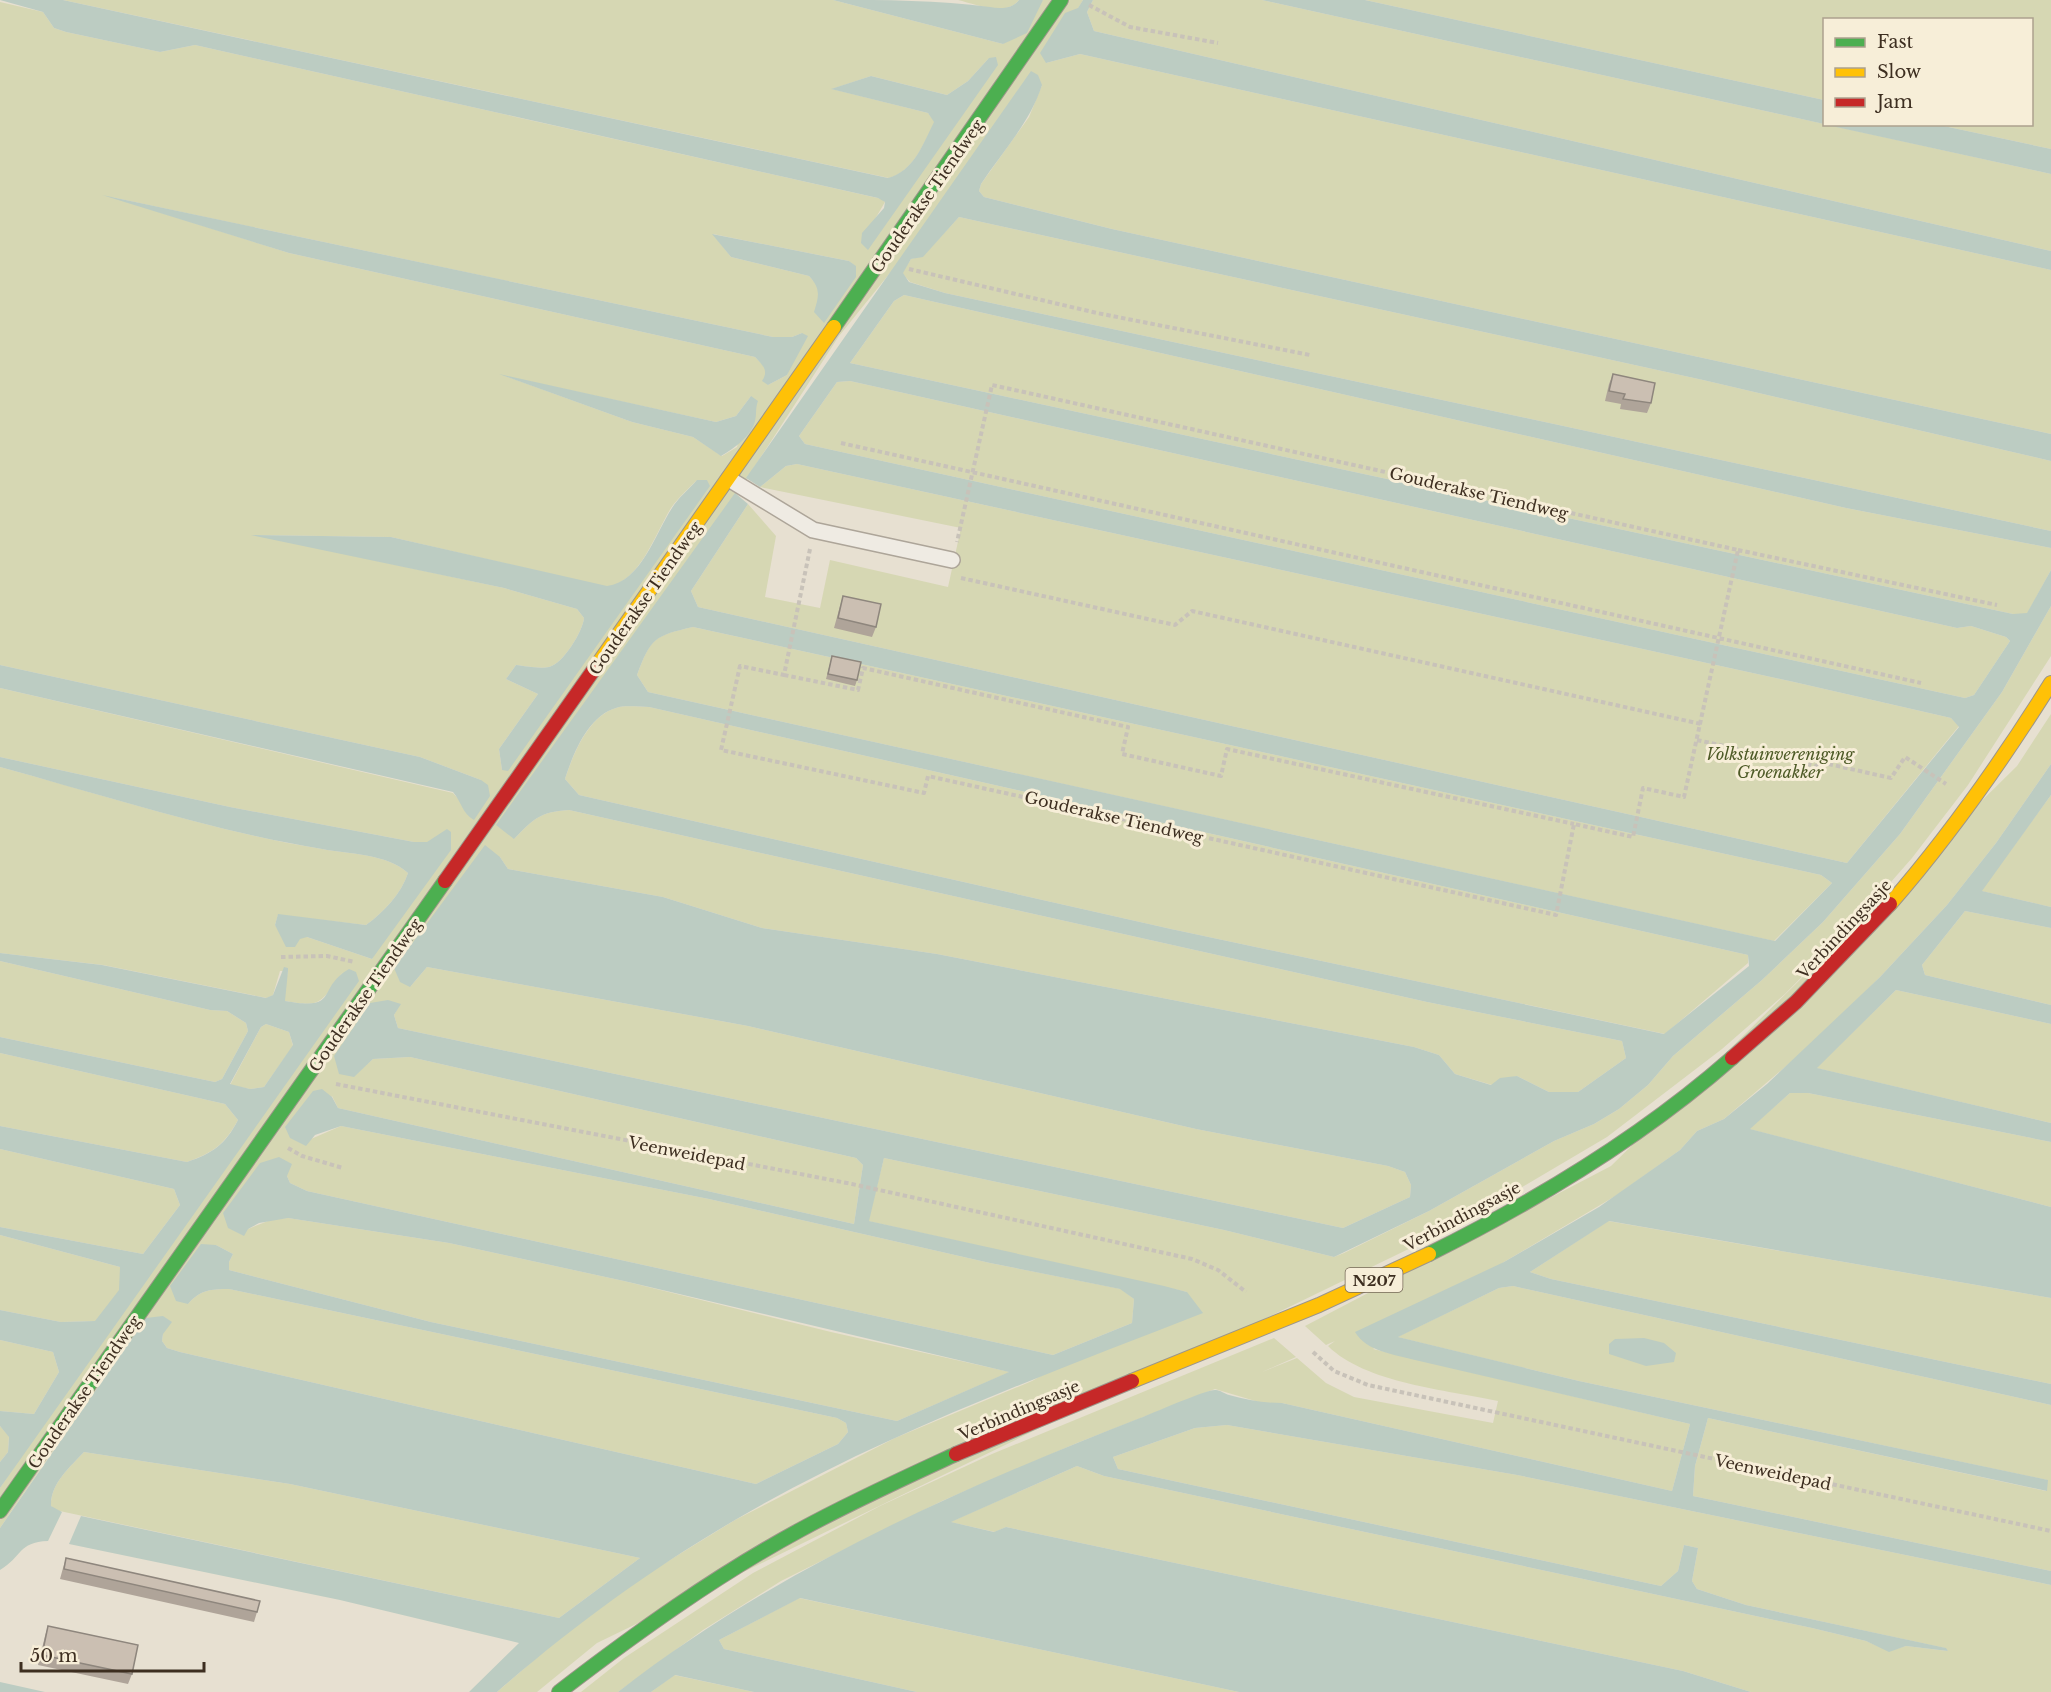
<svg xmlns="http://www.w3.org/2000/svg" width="2051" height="1692" viewBox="0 0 2051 1692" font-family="'Libre Baskerville',serif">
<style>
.green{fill:#d6d7b3;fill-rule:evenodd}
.water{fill:#bcccc2;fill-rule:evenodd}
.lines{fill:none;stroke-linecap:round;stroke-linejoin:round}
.lane-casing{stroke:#ada599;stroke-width:18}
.fast-casing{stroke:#9c958a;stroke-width:16}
.slow-casing{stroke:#9c958a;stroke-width:16}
.jam-casing{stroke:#9c958a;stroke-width:16}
.path{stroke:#c8c2b9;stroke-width:4;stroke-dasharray:4.5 3;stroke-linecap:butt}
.lane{stroke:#efebe3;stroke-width:15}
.fast{stroke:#4caf50;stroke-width:14}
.slow{stroke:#ffc107;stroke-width:14}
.jam{stroke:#c62828;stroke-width:14}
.wall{fill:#afa499}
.building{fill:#cbbfb2;stroke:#8e867d;stroke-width:1.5}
.labels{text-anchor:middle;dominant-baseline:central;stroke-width:6;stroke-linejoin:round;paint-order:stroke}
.shield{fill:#f7eed8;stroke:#756857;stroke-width:1.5}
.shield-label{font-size:15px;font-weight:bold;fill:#3d2e20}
.street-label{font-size:16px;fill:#3d2e20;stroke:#f7eed8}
.park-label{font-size:16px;font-style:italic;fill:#4d5a26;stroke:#f7eed8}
</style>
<rect width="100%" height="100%" fill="#e7e0d1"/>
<!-- green -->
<path class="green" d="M 63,0 L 833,0 L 1003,44 L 1043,0 L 1083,0 L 1046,63 L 1080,54 L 2051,270 L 2051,434 L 1112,229 L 984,197 L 979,191 L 981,184 L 1029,117 L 1042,85 L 839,336 L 514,839 C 534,819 539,812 569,810 L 1427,1002 L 1622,1041 L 1626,1058 L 1578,1092 L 1549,1092 L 1517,1076 L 1492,1085 L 1455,1074 L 1439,1055 L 1414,1047 L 937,954 L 762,928 L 663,897 L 508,869 L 500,857 L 410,987 L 427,967 L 748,1026 L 1196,1129 L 1388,1166 L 1405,1172 L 1411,1185 L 1410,1197 L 1343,1228 L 398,1028 L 394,1015 L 400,1004 L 354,1076 L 373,1059 L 410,1057 L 856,1158 L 863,1165 L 854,1224 L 338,1108 L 332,1096 L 311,1139 L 341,1126 L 709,1199 L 990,1263 L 1121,1289 L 1134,1299 L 1132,1323 L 1053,1355 L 307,1191 L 290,1183 L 287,1176 L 248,1229 L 273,1219 L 288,1218 L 449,1243 L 624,1281 L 831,1332 L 1010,1372 L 897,1421 L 431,1322 L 229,1270 L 229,1262 L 233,1254 L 216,1245 L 188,1304 C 200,1290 211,1289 229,1289 L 837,1418 L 846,1423 L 848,1432 L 838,1444 L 756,1484 L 180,1352 L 167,1348 L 162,1341 L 163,1334 L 60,1441 L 0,1528 L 0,1488 L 343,972 C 320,1002 324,1008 285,1001 L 283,996 L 288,971 L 280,971 L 273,995 L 267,998 L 103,965 L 0,953 L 0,767 C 107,796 213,831 322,849 C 349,854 388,854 408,873 C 401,894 384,912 366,925 L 278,915 L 275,925 L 283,936 L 307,937 L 372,959 L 427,842 L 414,842 L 230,807 L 0,757 L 0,688 L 453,793 L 462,803 L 481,780 L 420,757 L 0,665 L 0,2 L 43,12 L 54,28 L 66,32 L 160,52 L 195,45 L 882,199 L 885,202 L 861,243 L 989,58 L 968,81 L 947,95 L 871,76 L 832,89 L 928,113 L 935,122 C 923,144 914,171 889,178 ZM 111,197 L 773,337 L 792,337 L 802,333 L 787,375 L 768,385 L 765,367 L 755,357 L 289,253 ZM 713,234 L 849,261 L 855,266 L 820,294 L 817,285 L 809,276 L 731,257 ZM 505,376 L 716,422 L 736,416 L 751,396 L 737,447 L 722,456 L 693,437 L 632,422 ZM 697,480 L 502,770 L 499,749 L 538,694 L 506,679 L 516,665 C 525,666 540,669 549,667 C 563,664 583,631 584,618 L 577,609 L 504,588 L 256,535 L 391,537 L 607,587 C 640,582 655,534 671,508 C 678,498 688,489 697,480 Z
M 958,0 L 1019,0 C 1006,17 975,4 958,0 Z
M 1093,0 L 1262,0 L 2051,174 L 2051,251 L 1094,31 L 1087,12 Z
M 1365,0 L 2051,0 L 2051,149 L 1939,125 L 2032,124 L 2032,20 L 1824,20 L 1824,100 Z
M 959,217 L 1703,380 L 2051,461 L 2051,531 L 945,293 L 910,282 L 902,273 L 911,259 L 923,256 Z
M 904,295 L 1846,508 L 2051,548 L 2051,570 L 2027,614 L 2013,614 L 850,363 L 894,301 Z
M 850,381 L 1957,628 L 1971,626 L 2006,637 L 2010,641 L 1974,695 L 1965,698 L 805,444 L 799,436 L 837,382 Z
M 797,464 L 1794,682 L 1951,718 L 1959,726 L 1847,863 L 698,607 L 691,591 L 748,504 L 776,536 L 765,597 L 820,608 L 830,560 L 948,587 L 961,528 L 760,487 L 786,466 Z
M 2051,606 L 2051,656 L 1968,785 L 1912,858 L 1855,923 L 1785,994 L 1722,1049 L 1607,1137 L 1456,1226 L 597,1643 L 537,1692 L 497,1692 L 570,1629 L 652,1571 L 735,1520 L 895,1438 L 1032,1381 L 1187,1292 L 868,1221 L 884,1158 L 1224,1230 L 1334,1257 L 1344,1253 L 1429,1211 L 1554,1141 L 1594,1124 L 1619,1109 L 1648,1085 L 1673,1056 L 1762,980 L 1823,922 L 1900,834 L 2002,692 Z
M 693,627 L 1821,875 L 1832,883 L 1774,941 L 648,692 L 637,675 C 651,638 653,636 693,627 Z
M 649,707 L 1748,955 L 1748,963 L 1665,1034 L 1171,929 L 579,795 L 565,779 C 573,755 588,716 616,708 C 625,705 639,707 649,707 Z
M 2051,714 L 2051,764 L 1996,843 L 1947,905 L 1880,977 L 1812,1044 L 1724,1119 L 1697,1131 L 1680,1150 L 1617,1195 L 1504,1262 L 1373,1349 L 1690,1424 L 1672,1491 L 1282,1403 L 1262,1403 L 1215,1389 L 1077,1443 L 942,1501 L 781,1581 L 703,1630 L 618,1692 L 581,1692 L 624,1658 L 753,1573 L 880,1506 L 992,1454 L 1274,1338 L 1296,1357 L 1262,1372 L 1297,1358 L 1326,1383 L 1354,1397 L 1493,1423 L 1498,1401 C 1447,1390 1365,1383 1328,1346 L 1335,1341 L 1326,1345 L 1305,1326 L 1611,1166 L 2017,766 Z
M 2051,795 L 2051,907 L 1981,891 Z
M 1965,911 L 2051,928 L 2051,1005 L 1925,975 L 1922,965 Z
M 0,961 L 210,1010 L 227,1011 L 246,1023 L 248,1031 L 222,1079 L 215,1082 L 0,1037 Z
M 1896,990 L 2051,1024 L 2051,1123 L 1816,1068 Z
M 266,1024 L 289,1032 L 293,1046 L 264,1087 L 250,1089 L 230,1085 L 261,1027 Z
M 0,1053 L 225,1104 L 238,1120 C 225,1144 213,1153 187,1162 L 0,1126 Z
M 1790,1093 L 1808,1093 L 2051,1142 L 2051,1207 L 1749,1129 Z
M 0,1149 L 174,1189 L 180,1205 L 143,1254 L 0,1227 Z
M 1608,1221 L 2051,1298 L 2051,1384 L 1551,1279 L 1530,1272 Z
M 0,1235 L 120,1267 L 120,1290 L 96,1321 L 61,1322 L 0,1310 Z
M 1513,1286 L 2051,1405 L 2051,1571 L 1693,1496 L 1695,1466 L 1708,1418 L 2046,1491 L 2047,1480 L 1579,1381 L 1397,1337 L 1499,1288 Z
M 0,1340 L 53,1352 L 59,1372 L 34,1414 L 0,1411 Z
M 1227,1425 L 1517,1475 L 2051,1585 L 2051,1692 L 1751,1692 L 1683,1671 L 1006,1527 L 995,1532 L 950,1522 L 1077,1466 L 1104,1476 L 1812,1628 L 1866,1641 L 1889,1651 L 1906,1646 L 1948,1651 L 1945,1648 L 1746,1605 L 1697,1589 L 1692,1581 L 1698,1548 L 1684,1545 L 1678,1571 L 1661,1586 L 1118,1469 L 1113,1457 L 1195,1428 Z
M 0,1426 L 9,1436 L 8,1452 L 0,1462 Z
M 84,1452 L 290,1484 L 640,1558 L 559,1618 L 55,1510 L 51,1506 C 50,1484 70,1467 84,1452 Z
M 799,1598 L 1239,1692 L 917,1692 L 724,1649 L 719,1640 Z
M 674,1675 L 754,1692 L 651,1692 Z"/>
<!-- water -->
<path class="water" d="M 0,0 L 63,0 L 888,178 C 914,171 923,144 934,122 L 928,113 L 831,89 L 871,76 L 947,95 L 968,81 L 989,58 L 996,57 L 998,65 L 868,250 L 861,243 L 862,233 L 884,208 L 885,202 L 878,198 L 195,45 L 160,52 L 66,32 L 54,28 L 43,12 Z
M 833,0 C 885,0 938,0 990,7 C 1000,9 1012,9 1019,0 L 1043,0 L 1027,33 L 1003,44 Z
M 1083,0 L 1093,0 L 1087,12 L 1094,31 L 2051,251 L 2051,270 L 1080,54 L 1046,63 L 1040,53 L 1065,13 L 1078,8 Z
M 1262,0 L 1365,0 L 1824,100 L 1824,124 Z
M 1031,71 L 1038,75 L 1042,85 C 1030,123 1002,152 981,184 L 979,191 L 984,197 L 1112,229 L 2051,434 L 2051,461 L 1703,380 L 959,217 L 923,257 L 911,259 L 903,273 L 909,282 L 945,293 L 2051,531 L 2051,548 L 1846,508 L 904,295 L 894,301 L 850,363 L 2013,614 L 2027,613 L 2051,570 L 2051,606 L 2002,692 L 1900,834 L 1823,922 L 1762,980 L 1673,1056 L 1648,1085 L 1619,1109 L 1594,1124 L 1554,1141 L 1429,1211 L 1334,1257 L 1224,1230 L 884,1158 L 869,1221 L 1164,1286 L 1187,1292 L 1203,1313 C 1045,1375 882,1434 735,1520 C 648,1571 573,1626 497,1692 L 469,1692 L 519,1643 L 340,1600 L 69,1544 L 81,1516 L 559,1618 L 640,1558 L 290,1484 L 84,1452 C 70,1467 50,1484 51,1506 L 62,1512 L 48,1541 C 18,1542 22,1557 0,1570 L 0,1528 L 146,1318 L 163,1316 L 172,1322 L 163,1334 L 162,1341 L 167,1348 L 180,1352 L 756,1484 L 838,1444 L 848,1432 L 846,1423 L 837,1418 L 229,1289 C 211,1289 200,1290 188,1304 L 176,1301 L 170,1286 L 201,1244 L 216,1245 L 233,1254 L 229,1262 L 229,1270 L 431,1322 L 897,1421 L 1009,1372 L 624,1281 L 449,1243 L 288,1218 L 259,1223 L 248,1229 L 244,1236 L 228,1228 L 223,1213 L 260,1163 L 279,1157 L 292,1164 L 287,1176 L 290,1183 L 307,1191 L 1053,1355 L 1132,1323 L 1134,1299 L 1120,1289 L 990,1263 L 709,1199 L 341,1126 L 315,1135 L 306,1146 L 290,1138 L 285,1127 L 313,1091 L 322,1089 L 332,1097 L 338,1108 L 854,1224 L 863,1165 L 856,1158 L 410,1057 L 373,1059 L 354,1077 L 339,1074 L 334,1056 L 370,1003 L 388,1000 L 401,1004 L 394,1015 L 398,1028 L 1343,1228 L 1410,1197 L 1411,1185 L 1405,1172 L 1388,1166 L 1196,1129 L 748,1026 L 427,967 L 410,987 L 400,982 L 394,968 L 485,845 L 500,857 L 508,869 L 663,897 L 762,928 L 937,954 L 1414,1047 L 1439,1055 L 1455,1074 L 1491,1085 L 1500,1078 L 1517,1076 L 1549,1092 L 1578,1092 L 1626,1058 L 1622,1041 L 1427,1002 L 569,810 C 539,812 534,819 514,839 L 496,825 L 735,493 L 748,504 L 691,591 L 698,607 L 1847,863 L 1959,727 L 1951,718 L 1794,682 L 797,464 L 786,466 L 760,487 L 746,478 ZM 850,381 L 1957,628 L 1971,626 L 2006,637 L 2010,641 L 1974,695 L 1965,698 L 805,444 L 799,436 L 837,382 ZM 693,627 L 1821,875 L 1832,883 L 1775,941 L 648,692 L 637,675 C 651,638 654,636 693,627 ZM 649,707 L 1748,955 L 1749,966 L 1664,1034 L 1171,929 L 579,795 L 565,779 C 573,754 588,716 616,708 C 625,705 639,707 649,707 Z
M 1827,125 L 1939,125 L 2051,149 L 2051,174 Z
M 102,195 L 773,337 L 792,337 L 802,333 L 808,336 L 787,375 L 768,385 L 762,381 C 769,370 763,366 755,357 L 289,253 Z
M 712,234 L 849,261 L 856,266 L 856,277 L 824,323 L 814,312 C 819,296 821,289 809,276 L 731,257 Z
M 499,374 L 716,422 L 736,416 L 751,396 L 758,401 C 755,409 757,413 755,421 C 752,435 734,449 721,456 L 693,437 L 632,422 Z
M 697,480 L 707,480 L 710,486 L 508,771 L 502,770 L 499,749 L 538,694 L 506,679 L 516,665 C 525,666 540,669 549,667 C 563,664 583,631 584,618 L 577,609 L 504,588 L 251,535 L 391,537 L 607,586 C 641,582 655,534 672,508 C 678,498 689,489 697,480 Z
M 0,665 L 420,757 L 481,780 L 488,785 L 490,796 L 474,820 C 462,813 462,803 453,792 L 0,688 Z
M 0,757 L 230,807 L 414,842 L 427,842 L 447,829 L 451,832 L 451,850 L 372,959 L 307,937 L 300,939 L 295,947 L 286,947 L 275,925 L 278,914 L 366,925 C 384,912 401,894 408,873 C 388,854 349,854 322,849 C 213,831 106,796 0,767 Z
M 2051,764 L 2051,795 L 1982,891 L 2051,907 L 2051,928 L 1965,911 L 1922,965 L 1925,975 L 2051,1005 L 2051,1024 L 1896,990 L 1817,1068 L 2051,1123 L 2051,1142 L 1808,1093 L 1790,1093 L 1750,1129 L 2051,1207 L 2051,1298 L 1609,1221 L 1530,1272 L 1551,1279 L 2051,1384 L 2051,1405 L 1513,1286 L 1499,1288 L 1398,1337 L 1579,1381 L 2048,1480 L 2047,1491 L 1708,1418 L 1695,1466 L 1693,1496 L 2051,1571 L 2051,1585 L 1517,1475 L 1227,1425 L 1195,1428 L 1113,1457 L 1118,1469 L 1661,1586 L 1678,1571 L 1684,1545 L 1698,1548 L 1692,1581 L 1697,1589 L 1746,1605 L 1946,1648 L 1948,1651 L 1906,1646 L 1889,1652 L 1866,1641 L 1812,1628 L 1104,1476 L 1077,1466 L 951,1522 L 994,1532 L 1006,1527 L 1683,1671 L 1751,1692 L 1239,1692 L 800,1598 L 719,1640 L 724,1649 L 917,1692 L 754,1692 L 675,1675 L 651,1692 L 618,1692 C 775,1570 956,1490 1140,1418 C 1151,1414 1209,1388 1216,1390 C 1220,1390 1225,1394 1229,1395 C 1247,1400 1263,1403 1282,1403 L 1672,1491 L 1690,1424 L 1415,1360 C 1394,1354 1367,1352 1355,1332 L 1504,1262 L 1599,1207 L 1680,1150 L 1697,1131 L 1724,1119 L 1767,1084 L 1880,977 L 1947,905 L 1996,843 Z
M 0,953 L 102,965 L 266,998 L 273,995 L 284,967 L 288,968 L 288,971 L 285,1001 C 341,1011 315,989 349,969 L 356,972 L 359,981 L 0,1488 L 0,1462 L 8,1452 L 9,1437 L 0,1426 L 0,1411 L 34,1414 L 59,1372 L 53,1352 L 0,1340 L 0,1310 L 61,1322 L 95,1321 L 119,1290 L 120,1267 L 0,1235 L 0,1227 L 143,1254 L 180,1205 L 174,1189 L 0,1149 L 0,1126 L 187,1162 C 213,1153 225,1145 238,1120 L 225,1104 L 0,1053 L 0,1037 L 215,1082 L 222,1079 L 248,1031 L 246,1023 L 227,1011 L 210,1010 L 0,961 ZM 266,1024 L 289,1032 L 293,1045 L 264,1087 L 250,1089 L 230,1084 L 261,1027 Z
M 1644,1338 L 1664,1343 L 1676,1353 L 1674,1362 L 1646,1366 L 1609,1354 L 1609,1344 L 1615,1339 Z
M 0,1682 L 45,1692 L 0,1692 Z"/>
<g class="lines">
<defs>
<path id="lane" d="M 729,479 L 813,530 L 952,560"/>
<path id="fast" d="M 834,327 L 1061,0
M 1429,1254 C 1536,1201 1642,1137 1732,1058
M 0,1511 L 445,881
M 559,1692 C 636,1633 715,1576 800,1530 C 851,1502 904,1478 956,1454"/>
<path id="slow" d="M 595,668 L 834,327
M 1890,904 C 1951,834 2002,761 2051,683
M 1132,1381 L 1319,1305 L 1429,1254"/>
<path id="jam" d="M 445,881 L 595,668
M 1732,1058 L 1796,1002 L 1890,904
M 956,1454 L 1132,1381"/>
</defs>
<!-- lane casing -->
<use href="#lane" class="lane-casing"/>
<!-- fast casing -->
<use href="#fast" class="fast-casing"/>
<!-- slow casing -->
<use href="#slow" class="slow-casing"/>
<!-- jam casing -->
<use href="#jam" class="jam-casing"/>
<!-- path -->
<path class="path" d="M 1089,5 L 1130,27 L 1218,43
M 909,269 L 1097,313 L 1310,355
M 841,443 L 1921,683
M 810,549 L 784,675 L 740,666 L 721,750 L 924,793 L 928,776 L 1556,915 L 1574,824 L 1633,837 L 1643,788 L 1684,797 L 1738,550 L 992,385 L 957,542
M 1738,550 L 1997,605
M 961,578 L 1175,625 L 1192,611 L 1701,724
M 784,675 L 858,690 L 863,668 L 1128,727 L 1122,754 L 1221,776 L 1227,749 L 1574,824
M 1697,740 L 1816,766 L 1824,763 L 1891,778 L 1905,757 L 1946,784
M 281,957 L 327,956 L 355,962
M 336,1084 L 852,1184 L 1192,1259 L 1218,1270 L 1246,1292
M 288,1148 L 302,1156 L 343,1168
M 1313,1352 L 1334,1371 L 1368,1385 L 2051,1531"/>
<!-- lane -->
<use href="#lane" class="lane"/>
<!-- fast -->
<use href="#fast" class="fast"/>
<!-- slow -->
<use href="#slow" class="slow"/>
<!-- jam -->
<use href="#jam" class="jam"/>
</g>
<!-- wall -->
<path class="wall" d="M 1613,374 L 1651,403 L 1647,413 L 1620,409 L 1621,404 L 1605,401 L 1609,384 Z
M 843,596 L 876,627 L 872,637 L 834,628 L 840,606 Z
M 832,656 L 857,680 L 855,686 L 826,679 Z
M 66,1558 L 257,1612 L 254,1622 L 60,1579 L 63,1568 Z
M 48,1626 L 132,1674 L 128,1684 L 38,1665 L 45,1636 Z"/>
<!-- building -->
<path class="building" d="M 1613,374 L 1655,383 L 1651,403 L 1623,399 L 1625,394 L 1609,391 Z
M 843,596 L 881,604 L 876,627 L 838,618 Z
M 832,656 L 861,662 L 857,680 L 828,674 Z
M 66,1558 L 260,1601 L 257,1612 L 64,1569 Z
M 48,1626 L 138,1645 L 132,1674 L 42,1655 Z"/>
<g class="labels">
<!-- shield labels -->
<rect class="shield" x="1345.5" y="1268" width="57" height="24" rx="4.5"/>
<g class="shield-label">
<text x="1374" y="1280">N207</text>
</g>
<!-- street labels -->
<g class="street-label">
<text transform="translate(927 196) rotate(-55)">Gouderakse Tiendweg</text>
<text transform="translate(1479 493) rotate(13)">Gouderakse Tiendweg</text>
<text transform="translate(645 598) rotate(-55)">Gouderakse Tiendweg</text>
<text transform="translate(1114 817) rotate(13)">Gouderakse Tiendweg</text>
<text transform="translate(1844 929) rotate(-47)">Verbindingsasje</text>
<text transform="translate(365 995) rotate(-55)">Gouderakse Tiendweg</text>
<text transform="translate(687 1153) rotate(11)">Veenweidepad</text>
<text transform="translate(1462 1216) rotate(-28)">Verbindingsasje</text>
<text transform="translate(84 1392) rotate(-55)">Gouderakse Tiendweg</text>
<text transform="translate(1019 1410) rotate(-23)">Verbindingsasje</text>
<text transform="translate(1773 1472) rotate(12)">Veenweidepad</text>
</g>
<!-- park labels -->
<g class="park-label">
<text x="1780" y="754">Volkstuinvereniging<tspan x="1780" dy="18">Groenakker</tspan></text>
</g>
</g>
<!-- legend -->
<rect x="1823" y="18" width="210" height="108" fill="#f7eed8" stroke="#ada18e" stroke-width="1.5"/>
<rect x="1835" y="38" width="30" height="9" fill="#4caf50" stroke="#ada18e" stroke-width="1.5"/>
<text x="1877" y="48" font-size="18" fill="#3d2e20">Fast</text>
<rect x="1835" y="68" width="30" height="9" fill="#ffc107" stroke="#ada18e" stroke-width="1.5"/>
<text x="1877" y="78" font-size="18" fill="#3d2e20">Slow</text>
<rect x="1835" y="98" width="30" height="9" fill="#c62828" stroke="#ada18e" stroke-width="1.5"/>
<text x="1877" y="108" font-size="18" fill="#3d2e20">Jam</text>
<!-- scale -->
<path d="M21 1662v9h183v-9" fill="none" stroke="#3d2e20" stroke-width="3"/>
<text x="30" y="1662" font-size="18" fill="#3d2e20" stroke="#f7eed8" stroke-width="4.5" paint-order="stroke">50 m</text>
</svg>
